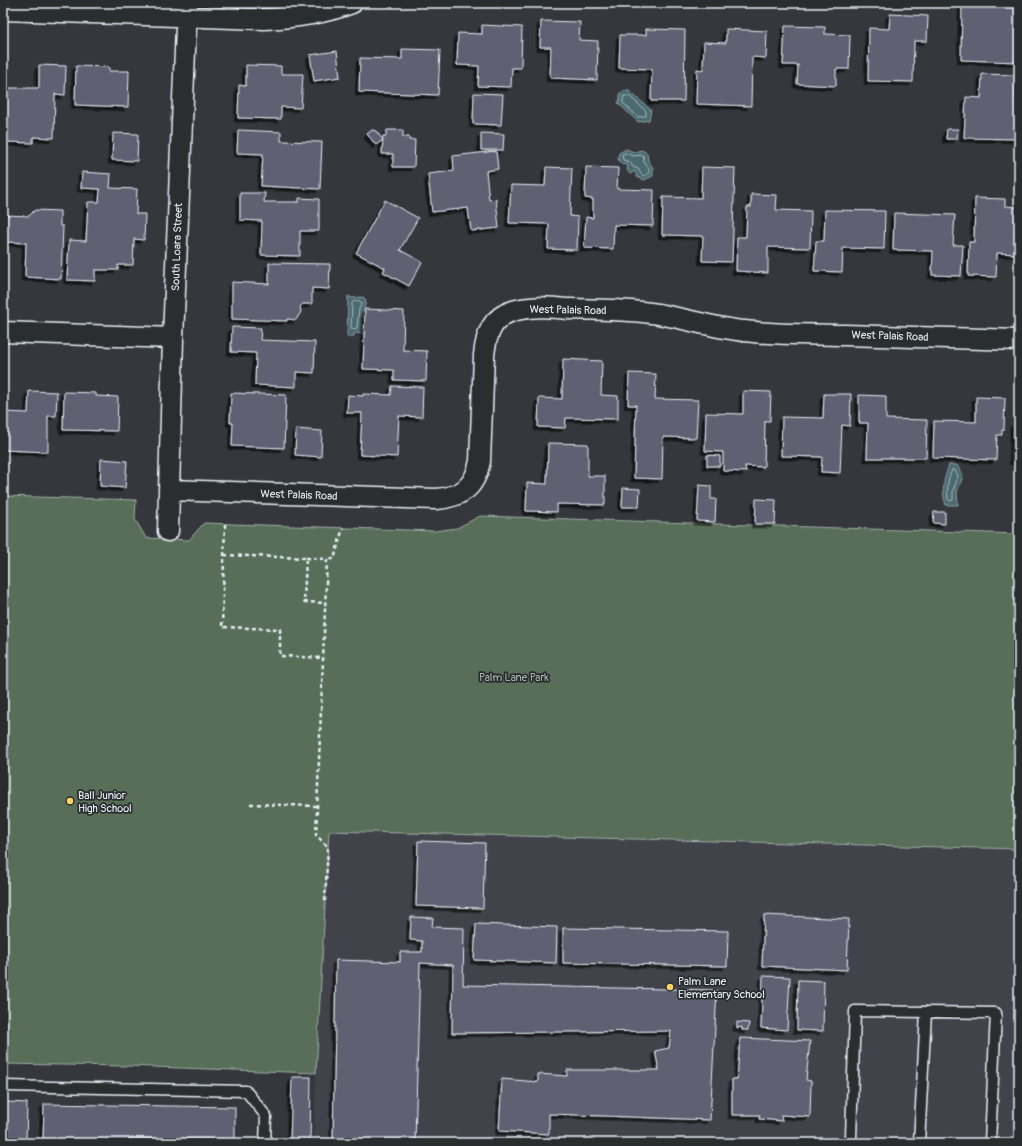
<svg xmlns="http://www.w3.org/2000/svg" width="1022" height="1146" viewBox="0 0 1022 1146" font-family="Pangolin,sans-serif">
<style>
.built{fill:#42434c}
.green{fill:#596e59;stroke:#a0b0a8}
.water{fill:#4c6a6f;stroke:#8aa0a6}
.lines{fill:none;stroke-linecap:round;stroke-linejoin:round}
.shore{stroke:#aabbc1;stroke-width:1}
.building{fill:#606072;stroke:#e8f1f8;filter:url(#shadow)}
.lane-casing{stroke:#e8f1f8;stroke-width:13}
.street-casing{stroke:#e8f1f8;stroke-width:23}
.path{stroke:#e8f1f8;stroke-width:2.5;stroke-dasharray:4 3;stroke-linecap:butt}
.lane{stroke:#2a2d2e;stroke-width:10}
.street{stroke:#2a2d2e;stroke-width:20}
.poi-dot{fill:#ffd166;stroke:#2a2d2e;stroke-width:1.5}
.labels{text-anchor:middle;dominant-baseline:central;stroke-width:3.5;stroke-linejoin:round;paint-order:stroke}
.street-label{font-size:11px;fill:#e8f1f8;stroke:#2a2d2e}
.park-label{font-size:11px;fill:#a8b6b0;stroke:#2a2d2e}
.poi-label{font-size:11px;fill:#e8f1f8;stroke:#2a2d2e;text-anchor:start}
</style>
<defs>
<filter id="shadow"><feDropShadow dx="-3.5" dy="3.5" stdDeviation="0" flood-color="#0009"/></filter>
</defs>
<rect width="100%" height="100%" fill="#35373c"/>
<filter id="ink" filterUnits="userSpaceOnUse"><feTurbulence type="fractalNoise" baseFrequency=".025" numOctaves="2"/><feDisplacementMap in="SourceGraphic" scale="8" xChannelSelector="R" yChannelSelector="G"/><feConvolveMatrix kernelMatrix="1 2 1 2 8 2 1 2 1" color-interpolation-filters="sRGB"/></filter>
<g filter="url(#ink)">
<!-- built -->
<path class="built" d="M 329,831 L 1019,849 L 1019,1143 L 314,1143 L 316,1073 Z"/>
<!-- green -->
<path class="green" d="M 3,496 L 136,500 L 135,519 L 146,538 L 189,540 L 204,523 L 435,531 L 457,528 L 480,516 L 1019,534 L 1019,849 L 329,831 L 316,1073 L 126,1066 L 3,1064 Z"/>
<!-- water -->
<path class="water" d="M 624,91 L 629,91 L 651,110 L 649,120 L 638,122 L 618,103 L 620,99 L 620,93 Z
M 626,149 L 634,152 L 642,150 L 647,153 L 648,160 L 653,168 L 653,176 L 644,180 L 637,177 L 635,171 L 630,174 L 627,170 L 628,165 L 621,164 L 618,159 L 619,153 Z
M 348,296 L 352,298 L 363,297 L 366,300 L 361,323 L 363,334 L 355,333 L 353,337 L 347,337 Z
M 949,465 L 957,465 L 963,476 L 957,492 L 958,505 L 946,505 C 941,491 944,478 949,465 Z"/>
<g class="lines">
<!-- shore -->
<path class="shore" d="M 624,96 L 629,96 L 646,111 L 646,116 L 638,117 L 623,103 Z
M 626,153 L 633,156 L 643,155 L 644,162 L 649,169 L 649,173 L 644,176 L 642,175 L 638,169 L 633,167 L 630,162 L 623,160 L 622,155 Z
M 360,301 L 362,303 L 359,309 L 357,328 L 352,329 L 351,328 L 352,303 L 353,302 Z
M 952,470 L 955,470 L 958,476 L 953,491 L 953,500 L 950,501 L 948,499 C 947,489 947,479 952,470 Z"/>
</g>
<!-- building -->
<path class="building" d="M 962,3 L 1019,4 L 1018,33 L 1019,33 L 1019,62 L 961,60 Z
M 890,14 L 928,16 L 927,41 L 914,41 L 913,82 L 868,81 L 869,28 L 889,29 Z
M 541,21 L 580,22 L 579,40 L 598,41 L 597,80 L 550,78 L 551,47 L 540,47 Z
M 482,25 L 522,27 L 521,68 L 512,68 L 511,87 L 478,86 L 479,66 L 457,65 L 458,33 L 482,34 Z
M 785,26 L 825,27 L 825,34 L 850,35 L 849,69 L 836,69 L 836,86 L 797,84 L 798,65 L 783,65 Z
M 646,29 L 685,30 L 684,101 L 651,101 L 652,69 L 619,68 L 620,35 L 646,35 Z
M 726,29 L 767,31 L 766,58 L 752,57 L 751,106 L 696,104 L 697,69 L 703,70 L 704,42 L 726,43 Z
M 402,49 L 440,50 L 438,95 L 359,92 L 360,58 L 402,59 Z
M 337,51 L 340,77 L 314,81 L 310,55 Z
M 39,65 L 66,66 L 65,95 L 55,94 L 54,138 L 33,137 L 33,143 L 6,142 L 7,88 L 39,88 Z
M 246,65 L 281,66 L 281,74 L 303,74 L 301,108 L 281,107 L 281,119 L 238,118 L 239,85 L 246,86 Z
M 76,66 L 109,67 L 109,71 L 129,71 L 128,107 L 75,105 Z
M 982,74 L 1016,75 L 1015,99 L 1019,99 L 1019,139 L 964,138 L 966,97 L 981,98 Z
M 474,93 L 503,94 L 501,125 L 473,124 Z
M 947,129 L 958,129 L 957,139 L 946,139 Z
M 238,130 L 281,132 L 281,141 L 322,142 L 320,189 L 261,186 L 263,154 L 237,153 Z
M 372,130 L 376,131 L 383,140 L 376,145 L 367,134 Z
M 387,130 L 403,130 L 403,137 L 409,137 L 409,140 L 415,140 L 414,167 L 393,167 L 393,154 L 382,154 L 383,136 L 386,136 Z
M 113,133 L 138,134 L 137,161 L 112,160 Z
M 481,133 L 504,134 L 503,150 L 481,150 Z
M 496,151 L 498,169 L 486,171 L 489,200 L 496,199 L 499,228 L 471,231 L 468,208 L 432,212 L 428,174 L 454,171 L 453,156 Z
M 546,167 L 572,168 L 570,216 L 578,217 L 577,250 L 548,249 L 549,224 L 509,223 L 511,185 L 545,186 Z
M 586,167 L 618,168 L 617,189 L 654,190 L 653,226 L 614,225 L 613,249 L 584,248 L 586,217 L 593,218 L 593,199 L 585,198 Z
M 702,167 L 735,168 L 732,262 L 702,261 L 703,236 L 662,235 L 663,197 L 701,198 Z
M 82,172 L 111,174 L 110,188 L 137,189 L 136,214 L 145,214 L 144,240 L 134,239 L 133,265 L 118,265 L 118,270 L 95,270 L 95,281 L 67,280 L 69,240 L 86,241 L 88,202 L 99,202 L 100,189 L 81,188 Z
M 240,193 L 265,193 L 264,202 L 299,202 L 299,198 L 319,199 L 319,231 L 300,231 L 300,256 L 261,255 L 262,221 L 240,220 Z
M 751,194 L 777,195 L 776,210 L 811,211 L 810,248 L 768,247 L 768,273 L 736,271 L 737,237 L 746,237 L 747,207 L 751,207 Z
M 975,198 L 1005,199 L 1005,206 L 1017,207 L 1017,215 L 1019,215 L 1019,254 L 997,253 L 996,277 L 968,276 L 969,242 L 974,242 Z
M 385,200 L 418,218 L 400,250 L 422,262 L 409,286 L 383,272 L 385,268 L 356,253 Z
M 35,210 L 60,211 L 60,226 L 63,226 L 61,279 L 25,277 L 26,243 L 5,242 L 6,215 L 29,216 Z
M 825,210 L 885,211 L 884,249 L 843,248 L 842,272 L 814,271 L 816,241 L 824,241 Z
M 894,213 L 955,215 L 953,245 L 963,245 L 961,276 L 932,275 L 933,251 L 893,250 Z
M 269,263 L 330,264 L 329,289 L 312,288 L 312,304 L 303,304 L 300,307 L 301,312 L 296,320 L 287,319 L 287,321 L 232,319 L 232,282 L 269,284 Z
M 365,309 L 404,311 L 403,350 L 427,351 L 426,381 L 394,380 L 394,370 L 363,369 Z
M 232,327 L 261,328 L 260,340 L 315,342 L 314,373 L 296,372 L 296,387 L 255,385 L 256,353 L 231,352 Z
M 563,359 L 602,361 L 601,395 L 618,396 L 618,419 L 566,418 L 565,428 L 538,427 L 539,398 L 562,399 Z
M 629,373 L 656,374 L 655,399 L 698,400 L 696,438 L 663,437 L 662,479 L 634,478 L 636,405 L 628,405 Z
M 392,386 L 423,387 L 422,417 L 399,416 L 397,457 L 360,455 L 362,413 L 347,413 L 348,395 L 363,396 L 363,394 L 391,395 Z
M 29,391 L 57,392 L 56,416 L 48,416 L 48,452 L 3,450 L 3,412 L 28,413 Z
M 743,391 L 771,392 L 770,421 L 765,421 L 764,467 L 745,466 L 746,472 L 723,471 L 723,452 L 705,451 L 706,413 L 743,414 Z
M 64,392 L 96,393 L 96,396 L 118,397 L 117,431 L 63,430 Z
M 231,393 L 286,395 L 284,448 L 232,446 L 233,423 L 230,423 Z
M 824,394 L 851,394 L 850,426 L 842,425 L 840,473 L 821,472 L 822,457 L 781,456 L 782,417 L 823,418 Z
M 859,395 L 886,396 L 886,419 L 927,420 L 926,458 L 867,458 L 868,423 L 859,423 Z
M 976,397 L 1005,398 L 1004,430 L 1002,430 L 1002,435 L 997,435 L 996,460 L 933,458 L 934,421 L 976,422 Z
M 1014,423 L 1019,423 L 1019,461 L 1013,461 Z
M 296,429 L 322,431 L 321,457 L 295,455 Z
M 548,443 L 588,444 L 588,476 L 605,476 L 605,505 L 557,504 L 557,512 L 526,511 L 527,483 L 547,484 Z
M 707,455 L 720,456 L 720,466 L 707,466 Z
M 101,459 L 127,461 L 125,488 L 100,486 Z
M 699,485 L 711,486 L 711,499 L 716,499 L 715,522 L 697,521 Z
M 623,488 L 640,489 L 639,507 L 622,507 Z
M 756,499 L 776,500 L 775,524 L 755,524 Z
M 934,512 L 945,512 L 945,524 L 933,523 Z
M 418,841 L 485,843 L 483,908 L 416,906 Z
M 764,915 L 849,919 L 847,970 L 762,966 Z
M 411,917 L 433,918 L 432,927 L 464,928 L 463,985 L 717,990 L 710,1120 L 549,1114 L 549,1134 L 499,1131 L 502,1079 L 538,1082 L 538,1074 L 567,1076 L 567,1070 L 659,1070 L 655,1051 L 669,1048 L 671,1031 L 452,1033 L 453,965 L 420,963 L 415,1143 L 333,1143 L 336,960 L 400,962 L 400,952 L 422,952 L 422,941 L 410,940 Z
M 476,924 L 557,927 L 556,963 L 474,960 Z
M 563,928 L 728,931 L 727,966 L 563,963 Z
M 763,976 L 790,977 L 787,1030 L 761,1028 Z
M 798,980 L 824,981 L 823,1031 L 797,1030 Z
M 737,1022 L 749,1023 L 748,1030 L 742,1030 L 742,1027 L 737,1028 Z
M 740,1038 L 810,1041 L 806,1080 L 811,1081 L 810,1117 L 781,1115 L 782,1121 L 759,1119 L 760,1115 L 732,1115 L 732,1079 L 737,1079 Z
M 292,1077 L 311,1077 L 310,1143 L 290,1143 Z
M 6,1102 L 27,1103 L 26,1143 L 5,1143 Z
M 44,1104 L 235,1107 L 235,1140 L 130,1138 L 129,1143 L 43,1143 Z"/>
<g class="lines">
<defs>
<path id="lane" d="M 3,1086 L 246,1091 L 266,1116 L 265,1143
M 849,1143 L 851,1138 L 855,1011 L 996,1013 L 990,1143
M 919,1143 L 926,1012"/>
<path id="street" d="M 3,10 L 264,19 C 294,18 323,14 352,3
M 3,332 L 173,338
M 169,490 L 436,499 C 462,497 475,487 480,461 L 484,355 C 486,335 492,317 513,311 C 531,305 552,308 570,309 C 599,310 629,309 658,314 C 687,319 715,328 744,331 C 777,335 810,334 844,335 C 902,337 961,338 1019,340
M 168,531 L 173,338 L 187,3"/>
</defs>
<!-- lane casing -->
<use href="#lane" class="lane-casing"/>
<!-- street casing -->
<use href="#street" class="street-casing"/>
<!-- path -->
<path class="path" d="M 225,524 L 222,627 L 280,629 L 280,656 L 323,658
M 224,555 L 306,558 L 304,602 L 326,603
M 306,558 L 327,559
M 250,804 L 317,806
M 325,901 L 328,847 L 316,835 L 327,559 L 334,559 L 343,528"/>
<!-- lane -->
<use href="#lane" class="lane"/>
<!-- street -->
<use href="#street" class="street"/>
</g>
</g>
<!-- markers -->
<g class="poi-dot">
<circle cx="70" cy="801" r="4"/>
<circle cx="670" cy="987" r="4"/>
</g>
<g class="labels">
<!-- street labels -->
<g class="street-label">
<text transform="translate(177 247) rotate(-88)">South Loara Street</text>
<text transform="translate(568 310) rotate(1)">West Palais Road</text>
<text transform="translate(890 336) rotate(2)">West Palais Road</text>
<text transform="translate(299 495) rotate(2)">West Palais Road</text>
</g>
<!-- park labels -->
<g class="park-label">
<text x="514" y="677">Palm Lane Park</text>
</g>
<!-- poi labels -->
<g class="poi-label">
<text x="78" y="795">Ball Junior<tspan x="78" dy="13">High School</tspan></text>
<text x="678" y="981">Palm Lane<tspan x="678" dy="13">Elementary School</tspan></text>
</g>
</g>
<!-- margin -->
<rect width="1022" height="1146" fill="none" stroke="#2a2d2e" stroke-width="16"/>
<rect x="8" y="8" width="1006" height="1130" fill="none" stroke="#e8f1f8" stroke-width="1.5" filter="url(#ink)"/>
</svg>
